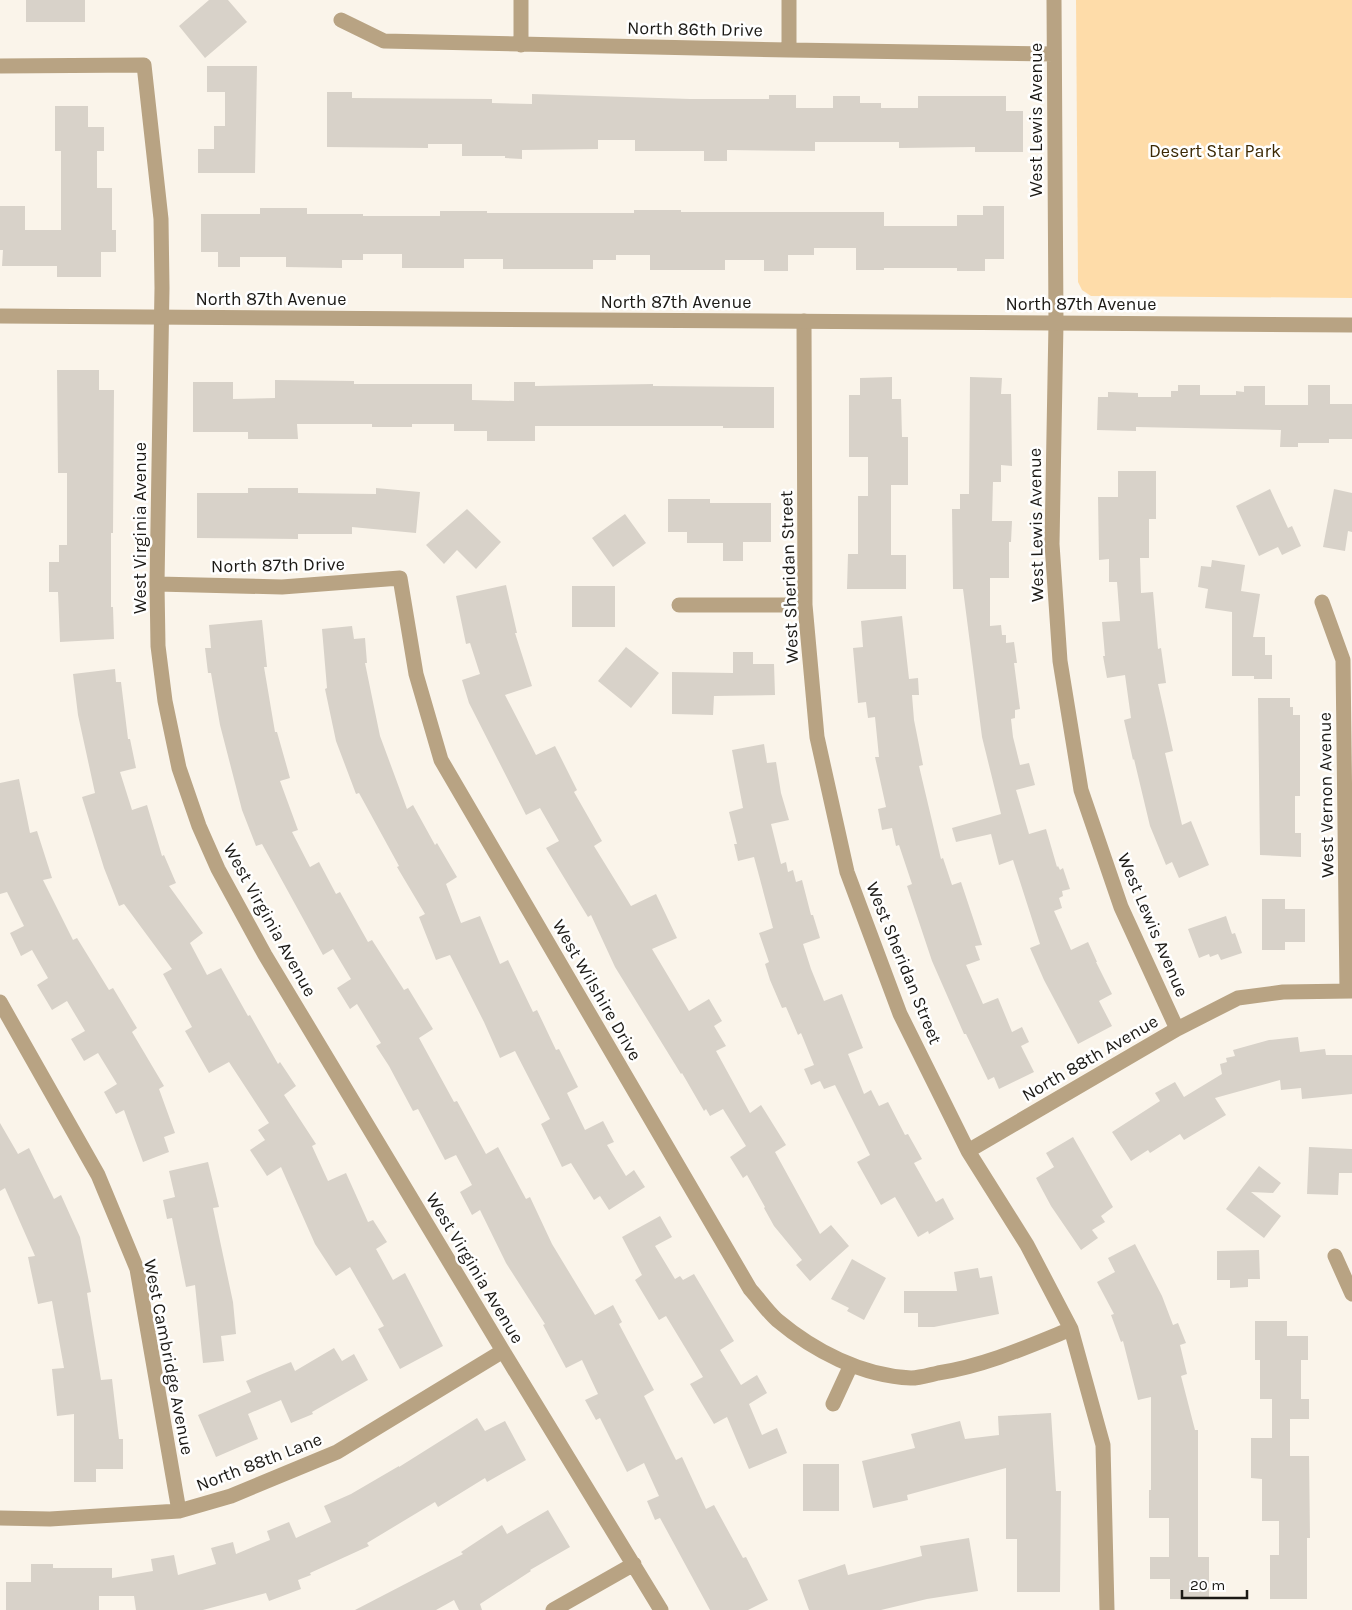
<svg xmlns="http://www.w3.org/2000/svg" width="1352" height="1610" viewBox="0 0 1352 1610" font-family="Karla,sans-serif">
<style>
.green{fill:#fedca9}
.building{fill:#d8d2c9}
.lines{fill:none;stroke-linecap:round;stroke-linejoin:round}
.minor{stroke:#b8a383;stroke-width:15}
.tertiary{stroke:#b8a383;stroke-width:15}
.labels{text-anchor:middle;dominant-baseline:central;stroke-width:5;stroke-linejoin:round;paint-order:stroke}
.street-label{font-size:18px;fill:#1c1a16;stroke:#fff}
.park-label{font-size:18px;fill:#3c2904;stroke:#fff}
</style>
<rect width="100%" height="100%" fill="#faf4ea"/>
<!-- green -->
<path class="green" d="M 1076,0 L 1352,0 L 1352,298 L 1091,296 L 1082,290 L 1078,282 Z"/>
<!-- building -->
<path class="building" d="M 26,0 L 85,0 L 85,22 L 26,22 Z
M 209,0 L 228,0 L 247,22 L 205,58 L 179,26 Z
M 207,66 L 257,66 L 255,173 L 198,173 L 198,149 L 214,149 L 214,126 L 225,126 L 225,92 L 207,92 Z
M 327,92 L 352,92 L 352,98 L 492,99 L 492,103 L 532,104 L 532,94 L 690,99 L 769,99 L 769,95 L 796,95 L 796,108 L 833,108 L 833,96 L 860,96 L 860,103 L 881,103 L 881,108 L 918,108 L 918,96 L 1006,96 L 1006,111 L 1023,111 L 1023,152 L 975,152 L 975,147 L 899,148 L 899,142 L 815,142 L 815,151 L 727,150 L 727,161 L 704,161 L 704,151 L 635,151 L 635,140 L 598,140 L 598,149 L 522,150 L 522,159 L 505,158 L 505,156 L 462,156 L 462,144 L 428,144 L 428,148 L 327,147 Z
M 55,106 L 88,106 L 88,127 L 104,127 L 104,151 L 97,151 L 97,188 L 112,188 L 112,230 L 116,230 L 116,252 L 101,252 L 101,277 L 57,277 L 57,266 L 2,266 L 3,250 L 0,250 L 0,206 L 25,206 L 25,230 L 61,230 L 61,151 L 55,151 Z
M 983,206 L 1004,206 L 1004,259 L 985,259 L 985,271 L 957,271 L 957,268 L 884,268 L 884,270 L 856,270 L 856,248 L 814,248 L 814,255 L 788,255 L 788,271 L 764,271 L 764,260 L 725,260 L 725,270 L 650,270 L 650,255 L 616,255 L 616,260 L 593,260 L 593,269 L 503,269 L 503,259 L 464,259 L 464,268 L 402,268 L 402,254 L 363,254 L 363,260 L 342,260 L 342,268 L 286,267 L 286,257 L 240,257 L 240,267 L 218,267 L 218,252 L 201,252 L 201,214 L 260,214 L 260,208 L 307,208 L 307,214 L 363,214 L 363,216 L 440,216 L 440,211 L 487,211 L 487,213 L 634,213 L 634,210 L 681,210 L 681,212 L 884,212 L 884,226 L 957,226 L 957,215 L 983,215 Z
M 57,370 L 99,370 L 99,390 L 114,390 L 113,533 L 111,533 L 111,607 L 113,607 L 114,639 L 60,642 L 58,592 L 49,592 L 49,562 L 59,562 L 59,545 L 67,545 L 67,473 L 58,473 Z
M 892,377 L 892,399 L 901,399 L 902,437 L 908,437 L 908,485 L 891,485 L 891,555 L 906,555 L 906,589 L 847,589 L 848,554 L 858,554 L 858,496 L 868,496 L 868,457 L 849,457 L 849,395 L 860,395 L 860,378 Z
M 970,377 L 1002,378 L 1001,394 L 1011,394 L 1012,466 L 1001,465 L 1001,482 L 993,482 L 992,521 L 1012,521 L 1011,542 L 1009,542 L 1009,578 L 990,578 L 990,626 L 1001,625 L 1002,635 L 1006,635 L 1006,643 L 1014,642 L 1017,663 L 1014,663 L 1020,709 L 1015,710 L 1015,718 L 1011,719 L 1013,737 L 1020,765 L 1029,763 L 1035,785 L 1016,790 L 1029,834 L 1046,829 L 1057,867 L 1058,866 L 1060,870 L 1063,868 L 1070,889 L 1062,891 L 1063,896 L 1059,898 L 1062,908 L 1054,911 L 1071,950 L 1088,942 L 1097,962 L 1096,962 L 1112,994 L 1099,1001 L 1112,1026 L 1078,1044 L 1044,980 L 1030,948 L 1040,944 L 1013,860 L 999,865 L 991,834 L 956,842 L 952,828 L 1001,814 L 982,737 L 963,589 L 953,589 L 952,509 L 960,509 L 960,494 L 969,494 Z
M 275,380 L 354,381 L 354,384 L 472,384 L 472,400 L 514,401 L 514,382 L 535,382 L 535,386 L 653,384 L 653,386 L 774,387 L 774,428 L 723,428 L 723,426 L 535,426 L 535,441 L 487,441 L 487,431 L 454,431 L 454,424 L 412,424 L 412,427 L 372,427 L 372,424 L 297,424 L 298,439 L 248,439 L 248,432 L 193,432 L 193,382 L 233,382 L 233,399 L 275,398 Z
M 1178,385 L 1200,385 L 1200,395 L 1236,395 L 1236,391 L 1244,392 L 1244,386 L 1265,386 L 1265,405 L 1308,405 L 1308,385 L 1330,385 L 1330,404 L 1352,404 L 1352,439 L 1329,439 L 1329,443 L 1298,443 L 1298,447 L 1280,447 L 1281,430 L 1136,427 L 1136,431 L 1097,430 L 1098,397 L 1108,397 L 1108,392 L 1138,393 L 1138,397 L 1171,397 L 1171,391 L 1178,391 Z
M 1118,471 L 1156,471 L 1156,519 L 1149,519 L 1149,558 L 1140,558 L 1141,593 L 1153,592 L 1158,649 L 1161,648 L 1166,683 L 1158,684 L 1173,751 L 1165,753 L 1182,825 L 1191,821 L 1209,865 L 1179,878 L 1172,862 L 1166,865 L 1150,826 L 1134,759 L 1133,760 L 1124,720 L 1131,718 L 1125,675 L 1107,678 L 1103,656 L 1105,656 L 1102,622 L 1120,621 L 1117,582 L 1109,582 L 1109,559 L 1099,560 L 1098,497 L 1118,497 Z
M 248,488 L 298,488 L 298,493 L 376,494 L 376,488 L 420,492 L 416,533 L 352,527 L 352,534 L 298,534 L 298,539 L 197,538 L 197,493 L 248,493 Z
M 1270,489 L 1288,528 L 1292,526 L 1301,546 L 1282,555 L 1278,547 L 1259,556 L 1236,506 Z
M 1334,489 L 1352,493 L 1352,532 L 1348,531 L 1345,551 L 1323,547 Z
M 668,499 L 710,499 L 710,503 L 771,503 L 771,542 L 743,542 L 743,561 L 723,561 L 723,543 L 687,543 L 687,532 L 668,532 Z
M 467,509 L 501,542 L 476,569 L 457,550 L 444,564 L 426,545 Z
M 625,514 L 646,543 L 613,567 L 592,538 Z
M 1212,560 L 1245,565 L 1241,591 L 1260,594 L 1253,637 L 1265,637 L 1265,655 L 1272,655 L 1272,679 L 1254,679 L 1254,676 L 1232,676 L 1232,612 L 1205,608 L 1208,589 L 1198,587 L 1201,566 L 1211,567 Z
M 506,585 L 517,633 L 515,633 L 532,686 L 505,695 L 536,755 L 555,746 L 577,790 L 574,792 L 602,841 L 594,846 L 631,906 L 656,894 L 677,938 L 652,949 L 689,1011 L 709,999 L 722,1021 L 714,1026 L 726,1046 L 716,1051 L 750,1113 L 761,1105 L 786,1145 L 775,1152 L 820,1234 L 831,1225 L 849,1246 L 810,1281 L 796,1265 L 802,1260 L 774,1226 L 764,1208 L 765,1207 L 747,1175 L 743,1178 L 730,1157 L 746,1146 L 723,1109 L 710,1116 L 706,1109 L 704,1111 L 682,1073 L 681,1074 L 615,967 L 591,915 L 588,917 L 546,848 L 559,841 L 540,808 L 526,815 L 469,703 L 462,680 L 480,674 L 470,643 L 466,644 L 456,596 Z
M 572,586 L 615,586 L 615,627 L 572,627 Z
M 902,616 L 909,679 L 918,678 L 919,695 L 912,695 L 914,720 L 923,765 L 919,766 L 941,859 L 943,858 L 952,885 L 961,882 L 982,945 L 975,946 L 980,960 L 966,965 L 983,1004 L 998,998 L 1012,1032 L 1022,1027 L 1029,1042 L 1021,1046 L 1034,1072 L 999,1089 L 994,1077 L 988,1080 L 966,1034 L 964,1034 L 932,961 L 907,886 L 912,884 L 899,845 L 896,846 L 892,828 L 882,830 L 878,809 L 886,807 L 875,757 L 879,757 L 875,717 L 868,718 L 866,702 L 858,703 L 853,648 L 863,647 L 861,621 Z
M 262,620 L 267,667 L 264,667 L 275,732 L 277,732 L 290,778 L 280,781 L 298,830 L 292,832 L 310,867 L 319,862 L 336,894 L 340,892 L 368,942 L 372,940 L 404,990 L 408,988 L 433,1029 L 419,1038 L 454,1102 L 457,1101 L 486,1154 L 498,1147 L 526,1199 L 530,1197 L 552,1244 L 595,1315 L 613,1305 L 622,1322 L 619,1324 L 654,1390 L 644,1396 L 676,1460 L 682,1457 L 706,1509 L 714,1505 L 743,1558 L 746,1557 L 768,1600 L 748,1610 L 710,1610 L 660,1518 L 655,1520 L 647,1501 L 659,1496 L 644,1463 L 627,1472 L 600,1418 L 596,1420 L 585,1400 L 598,1394 L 582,1360 L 566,1368 L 543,1325 L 545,1324 L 506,1263 L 480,1210 L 472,1215 L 460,1192 L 472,1185 L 456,1155 L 445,1160 L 418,1109 L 413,1111 L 389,1066 L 376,1046 L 381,1043 L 357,1004 L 350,1009 L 337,988 L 351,979 L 333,949 L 323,955 L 262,844 L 256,846 L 242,810 L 220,725 L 211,673 L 208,673 L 205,648 L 211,648 L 209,625 Z
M 352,626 L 354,639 L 365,638 L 367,663 L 365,663 L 380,736 L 407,809 L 413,805 L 435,845 L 437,843 L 457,877 L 446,884 L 461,923 L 480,916 L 500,964 L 508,960 L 533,1012 L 537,1010 L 556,1050 L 559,1049 L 578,1087 L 567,1093 L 585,1130 L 603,1121 L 614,1142 L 607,1145 L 626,1176 L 634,1170 L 645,1187 L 609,1210 L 600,1196 L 594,1200 L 571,1163 L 562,1167 L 541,1124 L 550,1119 L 515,1051 L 500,1058 L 484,1022 L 450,955 L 436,960 L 419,917 L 425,914 L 397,867 L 399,866 L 359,793 L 356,794 L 336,741 L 325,689 L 327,688 L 322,629 Z
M 626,647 L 659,673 L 631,708 L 598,681 Z
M 733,652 L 753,652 L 753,664 L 774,664 L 775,695 L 714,696 L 713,715 L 672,714 L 672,672 L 733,673 Z
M 115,669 L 116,682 L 121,682 L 128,739 L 130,739 L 136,768 L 120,772 L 132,810 L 147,805 L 162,856 L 164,855 L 176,883 L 169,886 L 203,933 L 190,943 L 207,975 L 221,968 L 248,1016 L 250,1015 L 278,1064 L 280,1062 L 296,1086 L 284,1095 L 316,1144 L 312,1146 L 328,1181 L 346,1173 L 368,1222 L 373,1220 L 387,1242 L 376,1249 L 393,1280 L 405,1273 L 443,1346 L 400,1369 L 378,1329 L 384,1326 L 350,1267 L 336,1276 L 315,1244 L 281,1167 L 267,1176 L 250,1150 L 265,1140 L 258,1130 L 269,1123 L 229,1062 L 209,1073 L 185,1031 L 192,1027 L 163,974 L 172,969 L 124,904 L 119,906 L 104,868 L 82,797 L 95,793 L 78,715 L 73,674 Z
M 1258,698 L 1290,698 L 1290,707 L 1293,707 L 1293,715 L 1300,715 L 1300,796 L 1295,796 L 1295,833 L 1301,833 L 1301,857 L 1260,855 Z
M 764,744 L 767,763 L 776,762 L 781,793 L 789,820 L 771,824 L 781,864 L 786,862 L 788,872 L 793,870 L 796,882 L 802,880 L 811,915 L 813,915 L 820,938 L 803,944 L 811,969 L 824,1001 L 842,994 L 863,1048 L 848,1054 L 864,1094 L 871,1090 L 879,1106 L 888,1102 L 905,1135 L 908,1134 L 922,1159 L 914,1163 L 936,1202 L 943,1198 L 954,1219 L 929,1234 L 928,1231 L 918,1237 L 895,1197 L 881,1205 L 857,1162 L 870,1155 L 835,1085 L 824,1089 L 820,1081 L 811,1085 L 804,1069 L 814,1065 L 801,1033 L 798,1035 L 786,1007 L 782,1008 L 770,980 L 765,964 L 769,962 L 759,933 L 773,928 L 754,857 L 738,861 L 734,844 L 737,844 L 729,812 L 743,808 L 732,750 Z
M 19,779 L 30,833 L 37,831 L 52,878 L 43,880 L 73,940 L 77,938 L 109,990 L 113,988 L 137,1028 L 132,1032 L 164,1086 L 159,1089 L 175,1133 L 164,1137 L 169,1152 L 143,1162 L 124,1110 L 116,1114 L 104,1092 L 117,1084 L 98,1053 L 84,1061 L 71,1039 L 85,1031 L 67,1001 L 52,1010 L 37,985 L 48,978 L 32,950 L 21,956 L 10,933 L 24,926 L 7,892 L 0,894 L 0,783 Z
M 1262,899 L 1285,899 L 1285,909 L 1305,909 L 1305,942 L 1285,942 L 1285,950 L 1262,950 Z
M 1226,916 L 1232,934 L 1235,933 L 1242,953 L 1221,960 L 1218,954 L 1210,957 L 1209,954 L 1199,958 L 1188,929 Z
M 1298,1037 L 1300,1052 L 1325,1049 L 1326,1055 L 1352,1055 L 1352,1094 L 1302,1099 L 1301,1088 L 1281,1090 L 1280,1080 L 1215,1098 L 1226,1115 L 1184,1140 L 1180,1134 L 1150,1153 L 1148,1150 L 1131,1161 L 1112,1132 L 1160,1101 L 1155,1093 L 1175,1082 L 1184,1097 L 1222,1074 L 1220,1064 L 1227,1062 L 1226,1058 L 1235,1056 L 1233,1050 L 1269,1040 Z
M 0,1123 L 18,1154 L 29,1148 L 54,1199 L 61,1195 L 80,1237 L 91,1292 L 87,1293 L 101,1380 L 112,1379 L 119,1439 L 123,1439 L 123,1469 L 96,1469 L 96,1482 L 74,1482 L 74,1414 L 57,1416 L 52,1369 L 64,1368 L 52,1301 L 38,1304 L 28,1257 L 35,1256 L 5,1188 L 0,1191 Z
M 1073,1137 L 1113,1207 L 1101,1216 L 1105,1222 L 1092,1230 L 1098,1238 L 1081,1250 L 1051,1206 L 1036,1178 L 1054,1167 L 1046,1153 Z
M 1309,1147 L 1352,1149 L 1352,1173 L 1339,1173 L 1338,1195 L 1307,1194 Z
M 208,1162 L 219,1207 L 213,1208 L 233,1302 L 236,1334 L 221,1336 L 224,1361 L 203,1363 L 195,1285 L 186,1287 L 172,1218 L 167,1219 L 163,1200 L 175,1197 L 169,1171 Z
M 1259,1166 L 1281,1183 L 1273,1193 L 1251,1192 L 1281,1216 L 1264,1238 L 1226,1209 Z
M 660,1216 L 672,1237 L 655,1246 L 675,1279 L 680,1276 L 683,1280 L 694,1274 L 734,1341 L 720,1350 L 741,1385 L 757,1375 L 767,1393 L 749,1404 L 762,1435 L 777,1428 L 787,1453 L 749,1469 L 727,1417 L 714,1424 L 690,1384 L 703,1377 L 666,1316 L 659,1320 L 635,1280 L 642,1275 L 622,1237 Z
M 1135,1244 L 1162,1296 L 1173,1325 L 1178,1323 L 1186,1343 L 1180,1345 L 1187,1374 L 1181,1376 L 1195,1430 L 1198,1430 L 1198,1557 L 1209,1557 L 1209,1599 L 1170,1599 L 1170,1579 L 1150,1579 L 1150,1557 L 1169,1557 L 1169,1518 L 1149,1518 L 1149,1490 L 1151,1490 L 1151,1397 L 1138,1400 L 1123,1341 L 1121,1342 L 1111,1315 L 1114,1314 L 1097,1282 L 1115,1272 L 1108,1258 Z
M 1259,1250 L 1260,1279 L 1248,1279 L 1248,1287 L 1230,1288 L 1230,1280 L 1217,1280 L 1217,1251 Z
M 852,1259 L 886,1278 L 864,1320 L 847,1311 L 849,1308 L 831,1299 Z
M 978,1268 L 980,1278 L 992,1276 L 999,1314 L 934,1327 L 918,1327 L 918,1313 L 904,1313 L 904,1291 L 957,1291 L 954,1272 Z
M 1255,1321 L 1287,1321 L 1287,1336 L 1308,1336 L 1308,1360 L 1301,1360 L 1301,1399 L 1309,1399 L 1309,1419 L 1290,1419 L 1290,1456 L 1309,1456 L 1310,1538 L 1307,1538 L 1307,1599 L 1270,1599 L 1270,1555 L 1279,1555 L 1279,1521 L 1262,1521 L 1262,1479 L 1251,1478 L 1251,1438 L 1272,1438 L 1272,1399 L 1260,1399 L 1260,1360 L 1255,1360 Z
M 334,1348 L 342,1361 L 354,1354 L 368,1380 L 312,1412 L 313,1414 L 291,1423 L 281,1400 L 248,1414 L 258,1439 L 216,1457 L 198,1415 L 251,1392 L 246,1381 L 291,1362 L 295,1371 Z
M 1051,1413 L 1056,1491 L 1061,1491 L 1060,1592 L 1017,1592 L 1017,1539 L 1006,1539 L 1006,1468 L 907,1495 L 908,1500 L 873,1508 L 862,1461 L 915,1448 L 911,1434 L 960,1421 L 965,1439 L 999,1435 L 998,1416 Z
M 477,1418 L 485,1431 L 505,1421 L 526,1460 L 487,1482 L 485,1478 L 438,1507 L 435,1502 L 367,1543 L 369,1546 L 310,1573 L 311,1575 L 298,1580 L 301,1589 L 269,1601 L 266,1593 L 203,1610 L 136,1610 L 134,1596 L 99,1596 L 99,1610 L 6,1610 L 6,1582 L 31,1582 L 31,1564 L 53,1564 L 53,1568 L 112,1568 L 112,1578 L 153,1571 L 151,1559 L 174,1555 L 178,1575 L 216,1564 L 211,1548 L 233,1542 L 236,1554 L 270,1540 L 267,1531 L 289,1522 L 296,1538 L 331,1522 L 324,1506 L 351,1494 L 399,1466 L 399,1467 Z
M 803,1464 L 839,1464 L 839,1511 L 803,1511 Z
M 548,1510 L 570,1547 L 530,1570 L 531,1571 L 480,1604 L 482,1610 L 459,1610 L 454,1600 L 436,1610 L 355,1610 L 463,1554 L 461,1552 L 502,1525 L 507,1534 Z
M 969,1538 L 978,1591 L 927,1599 L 881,1610 L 809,1610 L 798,1580 L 845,1564 L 848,1575 L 922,1556 L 920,1546 Z"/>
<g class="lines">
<!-- minor -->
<path class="minor" d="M 521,0 L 521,45
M 789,0 L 789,50
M 1054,0 L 1056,323 L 1052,544 L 1060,661 L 1081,790 L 1121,907 L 1177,1029
M 341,20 L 384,41 L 789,50 L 1054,54
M 0,66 L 144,65 L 161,219 L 162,288 L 157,584 L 158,646 L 165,701 L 179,768 L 199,826 L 218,869 L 265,955 L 503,1351 L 661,1610
M 804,321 L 805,605 L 817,737 L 847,872 L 900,1014 L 968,1151 L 1027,1245 L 1071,1329 L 1103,1445 L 1107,1610
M 157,584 L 282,587 L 400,578 L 416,674 L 441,760 L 750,1289 C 759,1299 767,1311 777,1320 C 814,1351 862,1376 911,1378 C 920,1378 929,1375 938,1373 C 984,1366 1027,1347 1071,1329
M 1322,602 L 1343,660 L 1347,991
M 679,605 L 805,605
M 0,1002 L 98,1175 L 137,1269 L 179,1511
M 968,1151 L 1177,1029 L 1238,998 L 1283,992 L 1352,991
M 1335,1256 L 1352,1294
M 833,1404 L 851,1365
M 0,1518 L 50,1519 L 179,1511 L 231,1496 L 337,1452 L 503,1351
M 553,1610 L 634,1564"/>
<!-- tertiary -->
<path class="tertiary" d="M 0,316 L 1352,325"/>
</g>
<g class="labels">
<!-- street labels -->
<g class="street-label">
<text transform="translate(695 29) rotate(1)">North 86th Drive</text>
<text transform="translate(1036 120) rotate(-90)">West Lewis Avenue</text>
<text x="271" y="299">North 87th Avenue</text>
<text x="676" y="302">North 87th Avenue</text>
<text x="1081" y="304">North 87th Avenue</text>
<text transform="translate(1036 525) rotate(-91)">West Lewis Avenue</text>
<text transform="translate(140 528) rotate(-90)">West Virginia Avenue</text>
<text transform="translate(278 565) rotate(-1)">North 87th Drive</text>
<text transform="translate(789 577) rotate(-92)">West Sheridan Street</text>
<text transform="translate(1326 795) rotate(-91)">West Vernon Avenue</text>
<text transform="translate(270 920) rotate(61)">West Virginia Avenue</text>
<text transform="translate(1153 925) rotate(67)">West Lewis Avenue</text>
<text transform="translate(904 963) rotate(68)">West Sheridan Street</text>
<text transform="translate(597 990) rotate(60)">West Wilshire Drive</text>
<text transform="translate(1090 1058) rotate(-30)">North 88th Avenue</text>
<text transform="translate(475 1268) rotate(59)">West Virginia Avenue</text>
<text transform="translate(169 1357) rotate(79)">West Cambridge Avenue</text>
<text transform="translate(259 1462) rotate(-21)">North 88th Lane</text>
</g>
<!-- park labels -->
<g class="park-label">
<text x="1215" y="151">Desert Star Park</text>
</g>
</g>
<!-- scale -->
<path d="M1182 1590v8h65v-8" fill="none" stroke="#1c1a16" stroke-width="2.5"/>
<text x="1190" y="1590" font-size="15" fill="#1c1a16" stroke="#ffffff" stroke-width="4" paint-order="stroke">20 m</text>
</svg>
